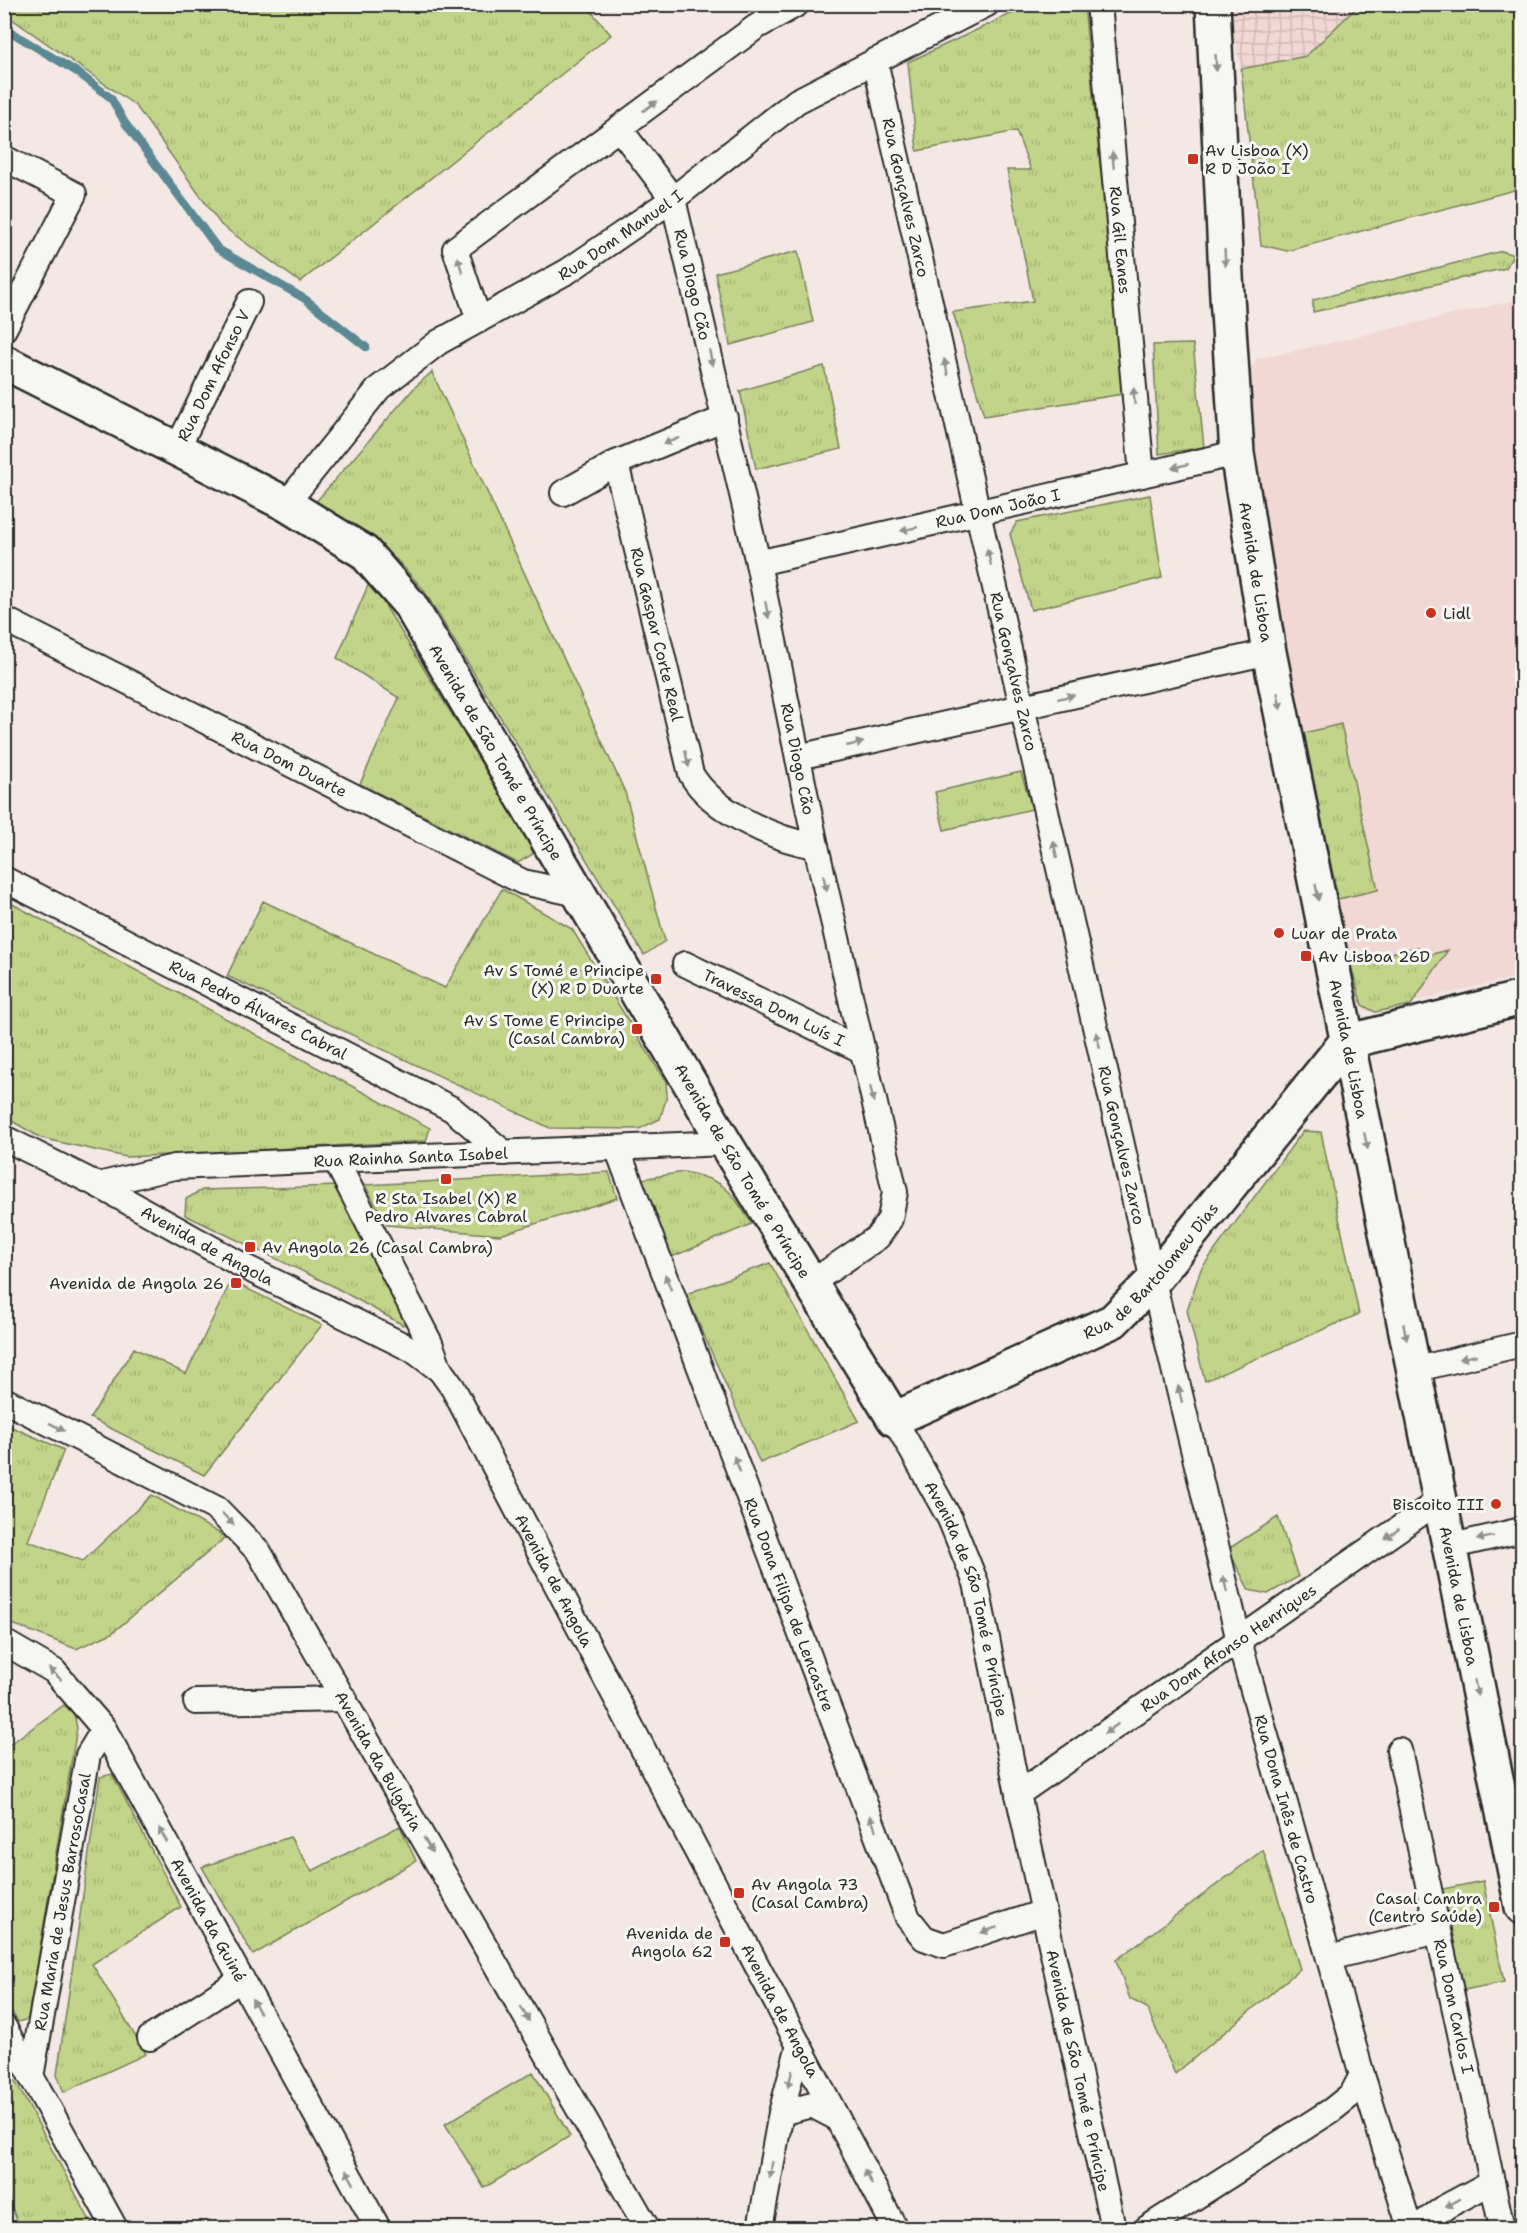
<svg xmlns="http://www.w3.org/2000/svg" width="1527" height="2233" viewBox="0 0 1527 2233" font-family="'Shantell Sans',sans-serif">
<style>
.built{fill:#f2d8d4}
.industrial{fill:url(#industrial-grid)}
.grass{fill:url(#grass-tufts);stroke:#76805a;stroke-width:1.5}
.lines{fill:none;stroke-linecap:round;stroke-linejoin:round}
.stream{stroke:#5a8893;stroke-width:8}
.street-casing{stroke:#2b2b2b;stroke-width:28}
.secondary-casing{stroke:#2b2b2b;stroke-width:38}
.street{stroke:#f6f6f2;stroke-width:24}
.secondary{stroke:#f6f6f2;stroke-width:33}
.oneway{fill:#90908e}
.poi-dot{fill:#c8321e;stroke:#f6f6f2;stroke-width:2}
.labels{text-anchor:middle;dominant-baseline:central;stroke-width:6;stroke-linejoin:round;paint-order:stroke}
.poi-label{font-size:16px;fill:#2b2b2b;stroke:#f6f6f2;text-anchor:start}
.street-label{font-size:16px;fill:#2b2b2b;stroke:#f6f6f2}
</style>
<defs>
<pattern id="industrial-grid" width="8" height="8" patternUnits="userSpaceOnUse" patternTransform="scale(1.5)"><rect width="8" height="8" fill="#f2d8d4"/><path d="M0 4h8M4 0v8" fill="none" stroke="#d0bab6"/></pattern>
<pattern id="grass-tufts" width="24" height="20" patternUnits="userSpaceOnUse" patternTransform="scale(1.5)"><rect width="24" height="20" fill="#c2d489"/><path d="M3 7l-1-3M5 7V3M7 7l1-3M15 17l-1-3M17 17v-4M19 17l1-3" fill="none" stroke="#a7b676"/></pattern>
</defs>
<rect width="100%" height="100%" fill="#f4e8e4"/>
<filter id="ink" filterUnits="userSpaceOnUse"><feTurbulence type="fractalNoise" baseFrequency=".0167" numOctaves="2"/><feDisplacementMap in="SourceGraphic" scale="12" xChannelSelector="R" yChannelSelector="G"/><feConvolveMatrix kernelMatrix="1 2 1 2 8 2 1 2 1" color-interpolation-filters="sRGB"/></filter>
<g filter="url(#ink)">
<!-- built -->
<path class="built" d="M 1522,299 L 1522,976 L 1368,1012 L 1353,1001 L 1295,726 L 1259,502 L 1245,376 L 1257,359 Z"/>
<!-- industrial -->
<path class="industrial" d="M 1235,5 L 1359,5 L 1306,56 L 1241,69 L 1229,18 Z"/>
<!-- grass -->
<path class="grass" d="M 4,5 L 586,5 L 611,35 L 300,282 L 221,225 L 136,106 L 5,14 Z
M 1030,5 L 1084,5 L 1123,394 L 984,416 L 953,312 L 1033,301 L 1007,170 L 1031,170 L 1016,131 L 917,151 L 908,62 Z
M 1359,5 L 1521,5 L 1522,188 L 1287,251 L 1261,245 L 1241,69 L 1306,56 Z
M 798,251 L 813,322 L 730,345 L 715,273 Z
M 1502,251 L 1513,255 L 1506,268 L 1313,312 L 1313,300 Z
M 1193,344 L 1204,447 L 1159,454 L 1153,345 Z
M 824,366 L 841,449 L 756,469 L 740,391 Z
M 432,372 L 625,792 L 665,941 L 644,955 L 423,589 L 397,560 L 314,504 L 415,387 Z
M 1150,495 L 1162,578 L 1031,610 L 1010,534 L 1017,522 Z
M 370,581 L 529,840 L 533,854 L 518,863 L 360,784 L 399,698 L 337,658 Z
M 1341,724 L 1378,890 L 1338,899 L 1304,733 Z
M 1021,772 L 1032,809 L 944,830 L 935,792 Z
M 502,889 L 572,929 L 666,1082 L 667,1096 L 660,1119 L 639,1129 L 550,1128 L 227,976 L 263,901 L 445,988 Z
M 5,900 L 430,1128 L 426,1141 L 126,1157 L 41,1138 L 5,1117 Z
M 1418,947 L 1421,957 L 1448,950 L 1411,1005 L 1375,1012 L 1362,1005 L 1350,962 Z
M 1303,1131 L 1321,1132 L 1359,1314 L 1205,1381 L 1187,1310 L 1201,1269 Z
M 609,1172 L 617,1198 L 500,1235 L 387,1225 L 365,1185 Z
M 684,1172 C 727,1181 728,1188 752,1224 L 669,1258 L 641,1179 Z
M 340,1186 L 410,1320 L 403,1325 L 331,1285 L 185,1215 L 186,1199 L 202,1190 Z
M 770,1263 L 859,1421 L 760,1463 L 686,1294 Z
M 231,1281 L 322,1325 L 204,1475 L 90,1418 L 134,1348 L 186,1374 Z
M 5,1424 L 64,1450 L 28,1541 L 83,1561 L 152,1495 L 226,1537 L 112,1633 L 76,1649 L 5,1621 L 4,1538 L 9,1533 L 4,1531 Z
M 1278,1517 L 1298,1577 L 1268,1594 L 1249,1590 L 1228,1549 Z
M 64,1705 L 74,1714 L 77,1728 L 28,2019 L 18,2022 L 4,2000 L 5,1748 Z
M 112,1774 L 181,1907 L 92,1964 L 146,2054 L 64,2092 L 57,2075 L 100,1777 Z
M 400,1826 L 416,1861 L 253,1955 L 202,1867 L 290,1837 L 312,1871 Z
M 1263,1850 L 1300,1969 L 1175,2074 L 1147,2008 L 1130,1999 L 1116,1960 Z
M 1483,1881 L 1504,1982 L 1459,1991 L 1438,1890 Z
M 4,2062 L 5,2062 L 94,2228 L 20,2228 L 5,2191 Z
M 533,2072 L 570,2136 L 484,2188 L 445,2124 Z"/>
<g class="lines">
<!-- stream -->
<path class="stream" d="M 4,28 L 77,72 L 111,98 L 125,123 L 218,249 L 305,299 L 366,347"/>
<defs>
<g id="street">
<path id="s1" d="M 1099,4 L 1142,475"/>
<path id="s2" d="M 875,61 L 1153,1281 L 1239,1641 L 1362,2075 L 1352,2094 L 1332,2110 L 1147,2228"/>
<path id="s3" d="M 619,128 L 673,199 L 758,563 L 816,846 L 895,1192 L 890,1219 L 878,1237 L 811,1283"/>
<path d="M 4,158 L 74,194 L 4,329"/>
<path d="M 479,320 L 455,249 L 756,27 L 797,4"/>
<path id="s4" d="M 725,418 L 616,463 L 691,774 C 712,811 775,840 816,846"/>
<path id="s5" d="M 177,449 L 249,302"/>
<path d="M 563,493 L 616,463"/>
<path id="s6" d="M 286,504 L 379,388 L 439,342 L 568,271 L 673,199 L 797,101 L 987,4"/>
<path id="s7" d="M 758,563 L 1237,453"/>
<path id="s8" d="M 4,619 L 523,882 L 578,894"/>
<path d="M 798,757 L 1269,652"/>
<path id="s9" d="M 4,879 L 452,1109 L 504,1153"/>
<path id="s10" d="M 685,964 L 863,1051"/>
<path id="s11" d="M 4,1138 L 98,1185 L 245,1267 L 413,1350 L 440,1370 L 453,1388 L 895,2228"/>
<path id="s12" d="M 617,1148 L 908,1918 L 924,1938 L 944,1945 L 1044,1912"/>
<path d="M 336,1161 L 430,1343 L 440,1370"/>
<path id="s13" d="M 98,1185 L 174,1167 L 725,1143"/>
<path d="M 1413,1370 L 1522,1344"/>
<path id="s14" d="M 4,1400 L 217,1509 L 259,1552 L 647,2228"/>
<path id="s15" d="M 894,1419 L 950,1519 L 976,1583 L 1018,1794 L 1113,2228"/>
<path d="M 1448,1547 L 1522,1530"/>
<path id="s16" d="M 4,1642 L 54,1671 L 104,1729 L 378,2228"/>
<path d="M 196,1702 L 345,1699"/>
<path id="s17" d="M 1399,1750 L 1502,2228"/>
<path id="s18" d="M 1018,1794 L 1440,1500"/>
<path d="M 1329,1958 L 1437,1931"/>
<path d="M 4,2027 L 115,2228"/>
<path d="M 150,2038 L 242,1979"/>
<path d="M 1362,2075 L 1410,2228"/>
<path id="s19" d="M 31,2077 L 88,1755 L 104,1729"/>
<path d="M 781,2113 L 812,2105 L 837,2118"/>
<path d="M 760,2228 L 781,2113 L 799,2045"/>
<path d="M 1416,2228 L 1447,2206 L 1492,2182"/>
</g>
<g id="secondary">
<path id="s20" d="M 1213,4 L 1227,296 L 1237,453 L 1269,652 L 1522,1907"/>
<path id="s21" d="M 4,362 L 286,504 L 364,552 L 410,605 L 725,1143 L 894,1419 L 1113,1321 L 1153,1281 L 1346,1042"/>
<path d="M 1346,1042 L 1522,998"/>
</g>
</defs>
<!-- street casing -->
<use href="#street" class="street-casing"/>
<!-- secondary casing -->
<use href="#secondary" class="secondary-casing"/>
<!-- street -->
<use href="#street" class="street"/>
<!-- secondary -->
<use href="#secondary" class="secondary"/>
</g>
<!-- one-way arrows -->
<defs><path id="oneway-solid" d="M-6-.8H1V-3.2L6.5 0L1 3.2V.8H-6Z" transform="scale(1.5)"/></defs>
<g class="oneway">
<use href="#oneway-solid" transform="translate(1216 63) rotate(87)"/>
<use href="#oneway-solid" transform="translate(650 106) rotate(-36)"/>
<use href="#oneway-solid" transform="translate(1113 160) rotate(-95)"/>
<use href="#oneway-solid" transform="translate(1225 258) rotate(87)"/>
<use href="#oneway-solid" transform="translate(460 265) rotate(-108)"/>
<use href="#oneway-solid" transform="translate(711 358) rotate(77)"/>
<use href="#oneway-solid" transform="translate(946 367) rotate(-103)"/>
<use href="#oneway-solid" transform="translate(1134 396) rotate(-95)"/>
<use href="#oneway-solid" transform="translate(671 441) rotate(158)"/>
<use href="#oneway-solid" transform="translate(1180 466) rotate(167)"/>
<use href="#oneway-solid" transform="translate(909 529) rotate(167)"/>
<use href="#oneway-solid" transform="translate(989 557) rotate(-103)"/>
<use href="#oneway-solid" transform="translate(767 610) rotate(78)"/>
<use href="#oneway-solid" transform="translate(1066 697) rotate(-13)"/>
<use href="#oneway-solid" transform="translate(1279 701) rotate(79)"/>
<use href="#oneway-solid" transform="translate(855 744) rotate(-13)"/>
<use href="#oneway-solid" transform="translate(687 759) rotate(77)"/>
<use href="#oneway-solid" transform="translate(1055 849) rotate(-103)"/>
<use href="#oneway-solid" transform="translate(825 883) rotate(77)"/>
<use href="#oneway-solid" transform="translate(1317 892) rotate(79)"/>
<use href="#oneway-solid" transform="translate(1098 1040) rotate(-103)"/>
<use href="#oneway-solid" transform="translate(872 1094) rotate(77)"/>
<use href="#oneway-solid" transform="translate(1366 1141) rotate(78)"/>
<use href="#oneway-solid" transform="translate(668 1282) rotate(-111)"/>
<use href="#oneway-solid" transform="translate(1405 1332) rotate(78)"/>
<use href="#oneway-solid" transform="translate(1468 1357) rotate(167)"/>
<use href="#oneway-solid" transform="translate(1180 1394) rotate(-103)"/>
<use href="#oneway-solid" transform="translate(57 1427) rotate(27)"/>
<use href="#oneway-solid" transform="translate(737 1464) rotate(-111)"/>
<use href="#oneway-solid" transform="translate(228 1519) rotate(45)"/>
<use href="#oneway-solid" transform="translate(1392 1534) rotate(145)"/>
<use href="#oneway-solid" transform="translate(1485 1538) rotate(168)"/>
<use href="#oneway-solid" transform="translate(1225 1584) rotate(-103)"/>
<use href="#oneway-solid" transform="translate(55 1674) rotate(-137)"/>
<use href="#oneway-solid" transform="translate(1476 1688) rotate(79)"/>
<use href="#oneway-solid" transform="translate(1111 1729) rotate(145)"/>
<use href="#oneway-solid" transform="translate(873 1823) rotate(-111)"/>
<use href="#oneway-solid" transform="translate(163 1835) rotate(-119)"/>
<use href="#oneway-solid" transform="translate(428 1845) rotate(60)"/>
<use href="#oneway-solid" transform="translate(989 1930) rotate(161)"/>
<use href="#oneway-solid" transform="translate(256 2006) rotate(-119)"/>
<use href="#oneway-solid" transform="translate(525 2014) rotate(60)"/>
<use href="#oneway-solid" transform="translate(790 2079) rotate(105)"/>
<use href="#oneway-solid" transform="translate(771 2170) rotate(100)"/>
<use href="#oneway-solid" transform="translate(350 2177) rotate(-119)"/>
<use href="#oneway-solid" transform="translate(868 2177) rotate(-118)"/>
<use href="#oneway-solid" transform="translate(1453 2203) rotate(151)"/>
</g>
</g>
<!-- markers -->
<g class="poi-dot">
<rect x="1187" y="153" width="12" height="12" rx="3"/>
<circle cx="1431" cy="613" r="6"/>
<circle cx="1279" cy="933" r="6"/>
<rect x="1300" y="950" width="12" height="12" rx="3"/>
<rect x="650" y="973" width="12" height="12" rx="3"/>
<rect x="631" y="1023" width="12" height="12" rx="3"/>
<rect x="440" y="1173" width="12" height="12" rx="3"/>
<rect x="244" y="1241" width="12" height="12" rx="3"/>
<rect x="230" y="1277" width="12" height="12" rx="3"/>
<circle cx="1496" cy="1504" r="6"/>
<rect x="733" y="1887" width="12" height="12" rx="3"/>
<rect x="1488" y="1901" width="12" height="12" rx="3"/>
<rect x="719" y="1936" width="12" height="12" rx="3"/>
</g>
<g class="labels">
<!-- poi labels -->
<g class="poi-label">
<text x="1205" y="150">Av Lisboa (X)<tspan x="1205" dy="18">R D João I</tspan></text>
<text x="1443" y="613">Lidl</text>
<text x="1291" y="933">Luar de Prata</text>
<text x="1318" y="956">Av Lisboa 26D</text>
<text x="644" y="970" text-anchor="end">Av S Tomé e Principe<tspan x="644" dy="18">(X) R D Duarte</tspan></text>
<text x="625" y="1020" text-anchor="end">Av S Tome E Principe<tspan x="625" dy="18">(Casal Cambra)</tspan></text>
<text x="446" y="1198" text-anchor="middle">R Sta Isabel (X) R<tspan x="446" dy="18">Pedro Alvares Cabral</tspan></text>
<text x="262" y="1247">Av Angola 26 (Casal Cambra)</text>
<text x="224" y="1283" text-anchor="end">Avenida de Angola 26</text>
<text x="1484" y="1504" text-anchor="end">Biscoito III</text>
<text x="751" y="1884">Av Angola 73<tspan x="751" dy="18">(Casal Cambra)</tspan></text>
<text x="1482" y="1898" text-anchor="end">Casal Cambra<tspan x="1482" dy="18">(Centro Saúde)</tspan></text>
<text x="713" y="1933" text-anchor="end">Avenida de<tspan x="713" dy="18">Angola 62</tspan></text>
</g>
<!-- street labels -->
<g class="street-label">
<text stroke="none"><textPath href="#s2" startOffset="140">Rua Gonçalves Zarco</textPath></text>
<text stroke="none"><textPath href="#s6" startOffset="435">Rua Dom Manuel I</textPath></text>
<text stroke="none"><textPath href="#s1" startOffset="237">Rua Gil Eanes</textPath></text>
<text stroke="none"><textPath href="#s3" startOffset="177">Rua Diogo Cão</textPath></text>
<text stroke="none"><textPath href="#s5" startOffset="82">Rua Dom Afonso V</textPath></text>
<text stroke="none"><textPath href="#s7" startOffset="246">Rua Dom João I</textPath></text>
<text stroke="none"><textPath href="#s20" startOffset="570">Avenida de Lisboa</textPath></text>
<text stroke="none"><textPath href="#s4" startOffset="294">Rua Gaspar Corte Real</textPath></text>
<text stroke="none"><textPath href="#s2" startOffset="626">Rua Gonçalves Zarco</textPath></text>
<text stroke="none"><textPath href="#s21" startOffset="648">Avenida de São Tomé e Príncipe</textPath></text>
<text stroke="none"><textPath href="#s3" startOffset="663">Rua Diogo Cão</textPath></text>
<text stroke="none"><textPath href="#s8" startOffset="320">Rua Dom Duarte</textPath></text>
<text stroke="none"><textPath href="#s10" startOffset="99">Travessa Dom Luís I</textPath></text>
<text stroke="none"><textPath href="#s9" startOffset="286">Rua Pedro Álvares Cabral</textPath></text>
<text stroke="none"><textPath href="#s20" startOffset="1056">Avenida de Lisboa</textPath></text>
<text stroke="none"><textPath href="#s2" startOffset="1112">Rua Gonçalves Zarco</textPath></text>
<text stroke="none"><textPath href="#s13" startOffset="315">Rua Rainha Santa Isabel</textPath></text>
<text stroke="none"><textPath href="#s21" startOffset="1134">Avenida de São Tomé e Príncipe</textPath></text>
<text stroke="none"><textPath href="#s11" startOffset="230">Avenida de Angola</textPath></text>
<text stroke="none"><textPath href="#s21" startOffset="1726">Rua de Bartolomeu Dias</textPath></text>
<text stroke="none"><textPath href="#s11" startOffset="734">Avenida de Angola</textPath></text>
<text stroke="none"><textPath href="#s20" startOffset="1614">Avenida de Lisboa</textPath></text>
<text stroke="none"><textPath href="#s15" startOffset="196">Avenida de São Tomé e Príncipe</textPath></text>
<text stroke="none"><textPath href="#s12" startOffset="488">Rua Dona Filipa de Lencastre</textPath></text>
<text stroke="none"><textPath href="#s18" startOffset="256">Rua Dom Afonso Henriques</textPath></text>
<text stroke="none"><textPath href="#s14" startOffset="540">Avenida da Bulgária</textPath></text>
<text stroke="none"><textPath href="#s2" startOffset="1796">Rua Dona Inês de Castro</textPath></text>
<text stroke="none"><textPath href="#s19" startOffset="178">Rua Maria de Jesus BarrosoCasal</textPath></text>
<text stroke="none"><textPath href="#s16" startOffset="352">Avenida da Guiné</textPath></text>
<text stroke="none"><textPath href="#s17" startOffset="262">Rua Dom Carlos I</textPath></text>
<text stroke="none"><textPath href="#s11" startOffset="1220">Avenida de Angola</textPath></text>
<text stroke="none"><textPath href="#s15" startOffset="682">Avenida de São Tomé e Príncipe</textPath></text>
</g>
</g>
<!-- margin -->
<rect width="1527" height="2233" fill="none" stroke="#f6f6f2" stroke-width="24"/>
<rect x="12" y="12" width="1503" height="2209" fill="none" stroke="#2b2b2b" stroke-width="2" filter="url(#ink)"/>
</svg>
